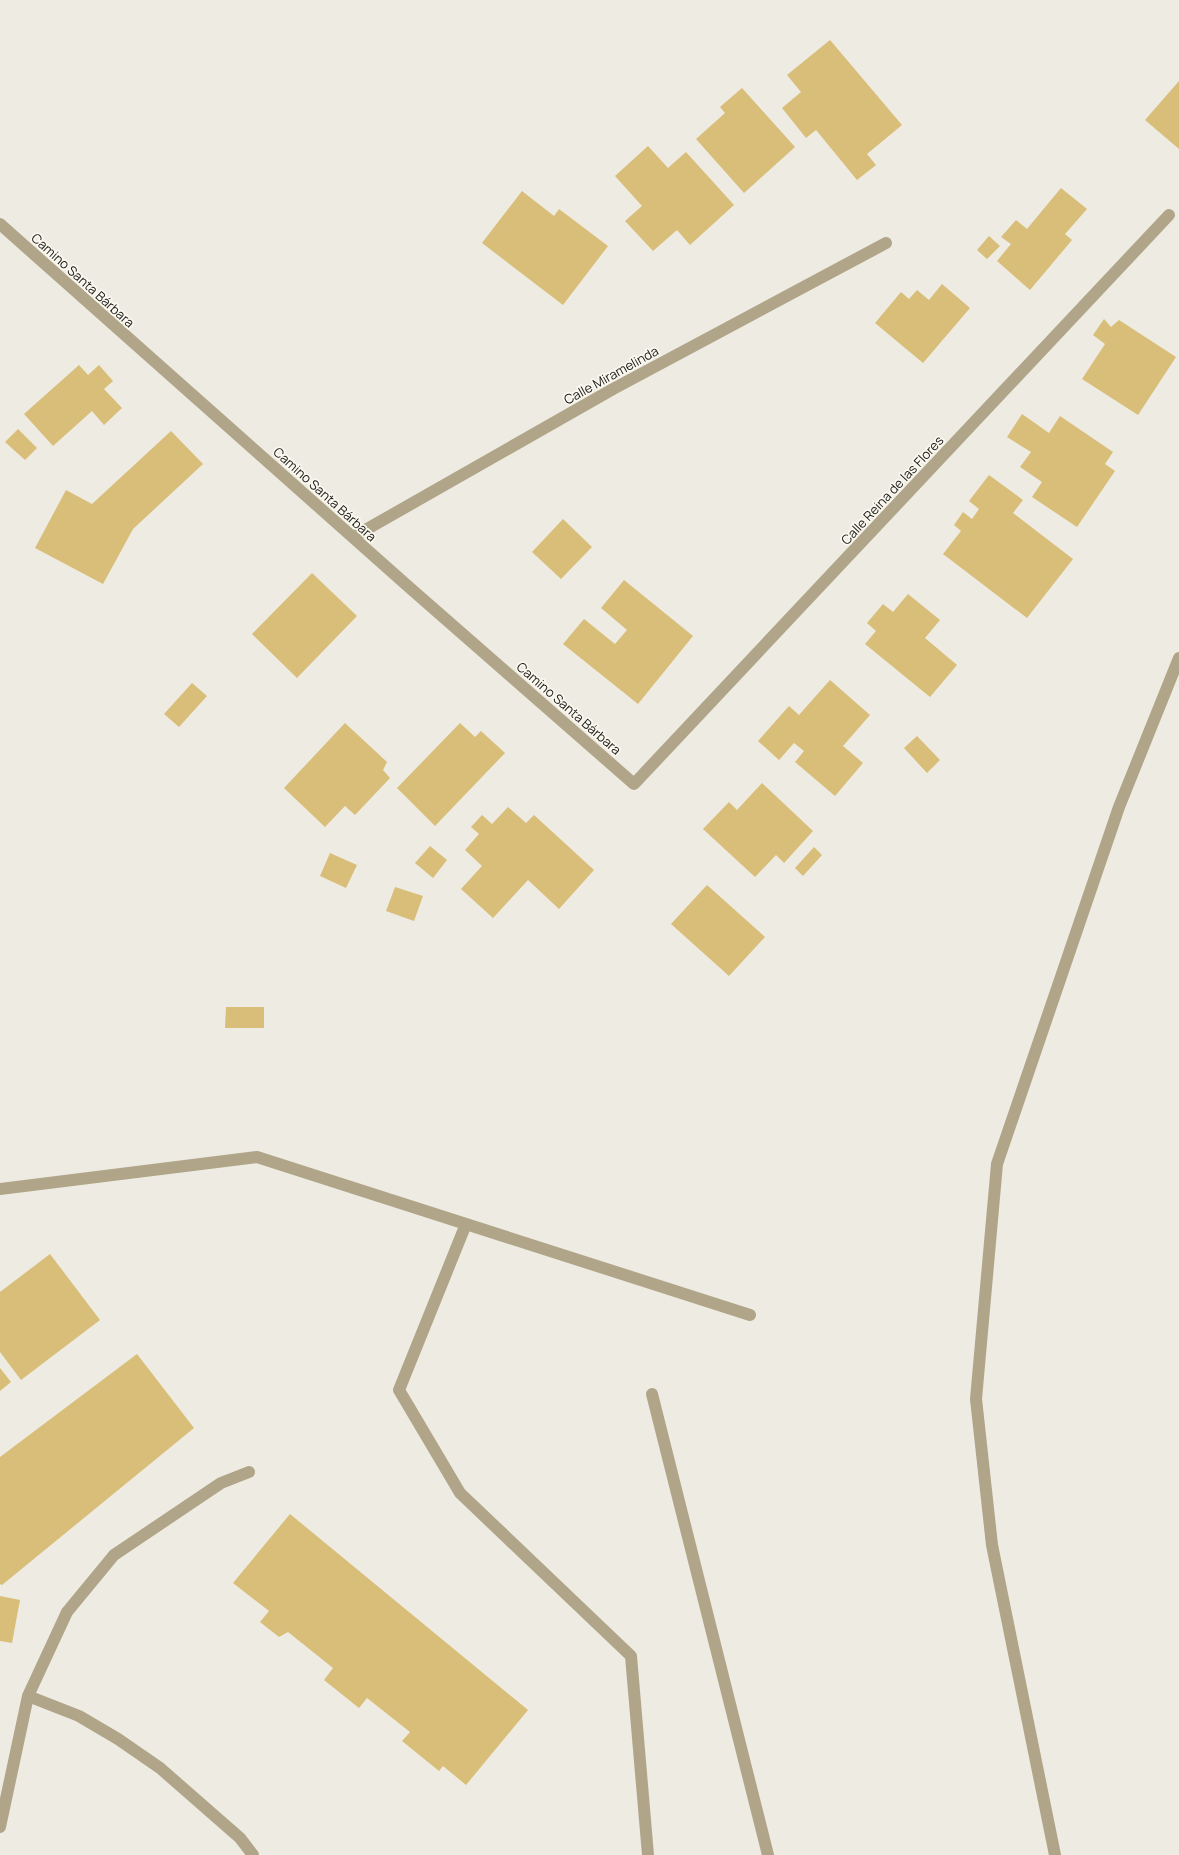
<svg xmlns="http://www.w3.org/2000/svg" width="1179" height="1855" viewBox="0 0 1179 1855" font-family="Manrope,sans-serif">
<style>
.building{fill:#d8be78}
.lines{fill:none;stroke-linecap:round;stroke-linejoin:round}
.minor{stroke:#b0a588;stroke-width:12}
.labels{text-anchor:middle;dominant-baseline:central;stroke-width:3.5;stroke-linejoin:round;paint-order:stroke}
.street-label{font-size:13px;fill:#191815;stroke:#fbf8ef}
</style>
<rect width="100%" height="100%" fill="#eeebe2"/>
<!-- building -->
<path class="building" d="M 830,40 L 902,125 L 867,154 L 876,165 L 857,180 L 816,130 L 806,138 L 782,108 L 801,92 L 787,75 Z
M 1179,81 L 1179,149 L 1145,120 Z
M 742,88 L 795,147 L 744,193 L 696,139 L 725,113 L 720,107 Z
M 648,146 L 668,168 L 686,152 L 734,205 L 690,245 L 677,230 L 653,251 L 625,221 L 642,206 L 615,176 Z
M 1061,188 L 1087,209 L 1065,234 L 1072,240 L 1030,290 L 997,261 L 1011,244 L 1001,237 L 1016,220 L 1027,229 Z
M 522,191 L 554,216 L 559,209 L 608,246 L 563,305 L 482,243 Z
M 989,236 L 1000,246 L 987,259 L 977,250 Z
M 942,284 L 970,308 L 923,363 L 875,323 L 901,292 L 909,299 L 917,290 L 929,300 Z
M 1104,319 L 1111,327 L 1119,320 L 1176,357 L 1138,415 L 1082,379 L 1105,344 L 1093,335 Z
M 79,365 L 88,375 L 99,365 L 113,381 L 104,389 L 122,408 L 104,425 L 92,411 L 53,446 L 24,414 Z
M 1022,414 L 1049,433 L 1060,416 L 1113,452 L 1105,464 L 1115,471 L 1077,527 L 1032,497 L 1042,482 L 1020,467 L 1031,452 L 1007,437 Z
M 18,429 L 37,448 L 25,460 L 5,442 Z
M 171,431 L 203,464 L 133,529 L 103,584 L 35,548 L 66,490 L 92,504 Z
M 989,475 L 1023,500 L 1013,513 L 1073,559 L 1027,618 L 943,554 L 961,531 L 954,525 L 963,512 L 972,519 L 979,509 L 969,501 Z
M 563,519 L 592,547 L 561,579 L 532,552 Z
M 312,573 L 357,616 L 297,678 L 252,634 Z
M 624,580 L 693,636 L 638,704 L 563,644 L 584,619 L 615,644 L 627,630 L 601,608 Z
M 908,594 L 940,620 L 925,638 L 957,665 L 930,697 L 865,644 L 876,631 L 867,623 L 883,604 L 893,612 Z
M 830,680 L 870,715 L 843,746 L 863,763 L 835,796 L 795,762 L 804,751 L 794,743 L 779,760 L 758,741 L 789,706 L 799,715 Z
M 192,683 L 207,696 L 179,727 L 164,714 Z
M 345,723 L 387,762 L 383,770 L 390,778 L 355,815 L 345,806 L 325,827 L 284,788 Z
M 460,723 L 475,737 L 481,731 L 505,753 L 435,826 L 397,788 Z
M 917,736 L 940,760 L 927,773 L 904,748 Z
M 762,783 L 813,831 L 784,863 L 776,855 L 755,877 L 703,829 L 729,802 L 737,810 Z
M 508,807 L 526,823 L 534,815 L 594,870 L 559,909 L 528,880 L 493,918 L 461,889 L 482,866 L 465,850 L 479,834 L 471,827 L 482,815 L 492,824 Z
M 430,846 L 447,860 L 433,878 L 415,863 Z
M 814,847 L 822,855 L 803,876 L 795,868 Z
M 330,853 L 357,865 L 346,888 L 320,876 Z
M 707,885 L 765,937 L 729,976 L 671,924 Z
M 395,887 L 423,896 L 414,921 L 386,911 Z
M 226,1007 L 264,1007 L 264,1028 L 225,1028 Z
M 50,1254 L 100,1320 L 21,1380 L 0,1352 L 0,1292 Z
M 137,1354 L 194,1428 L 2,1585 L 0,1584 L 0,1457 Z
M 0,1368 L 11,1382 L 0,1391 Z
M 290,1514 L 528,1710 L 466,1785 L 443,1766 L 439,1771 L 402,1741 L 410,1732 L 367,1698 L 359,1708 L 324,1680 L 333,1668 L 288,1632 L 279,1637 L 260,1622 L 269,1611 L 233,1583 Z
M 0,1596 L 20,1600 L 12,1643 L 0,1641 Z"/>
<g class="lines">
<!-- minor -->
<path class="minor" d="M 0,224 L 410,588 L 634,784 L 1169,215
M 353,537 L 613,389 L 886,243
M 0,1189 L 257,1157 L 750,1315
M 466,1224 L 399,1390 L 460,1493 L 631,1656 L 648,1855
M 652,1394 L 768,1855
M 28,1696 L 79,1716 L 118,1739 L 160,1768 L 240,1838 L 253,1855
M 0,1827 L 28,1696 L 67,1612 L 114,1555 L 221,1483 L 249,1472
M 1055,1855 L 992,1545 L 976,1399 L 997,1164 L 1119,807 L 1179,658"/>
</g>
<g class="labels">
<!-- street labels -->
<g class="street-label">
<text transform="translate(83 280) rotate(42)">Camino Santa Bárbara</text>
<text transform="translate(611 375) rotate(-29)">Calle Miramelinda</text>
<text transform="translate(892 490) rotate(-47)">Calle Reina de las Flores</text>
<text transform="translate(325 494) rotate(42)">Camino Santa Bárbara</text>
<text transform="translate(569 708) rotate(41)">Camino Santa Bárbara</text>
</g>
</g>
</svg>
